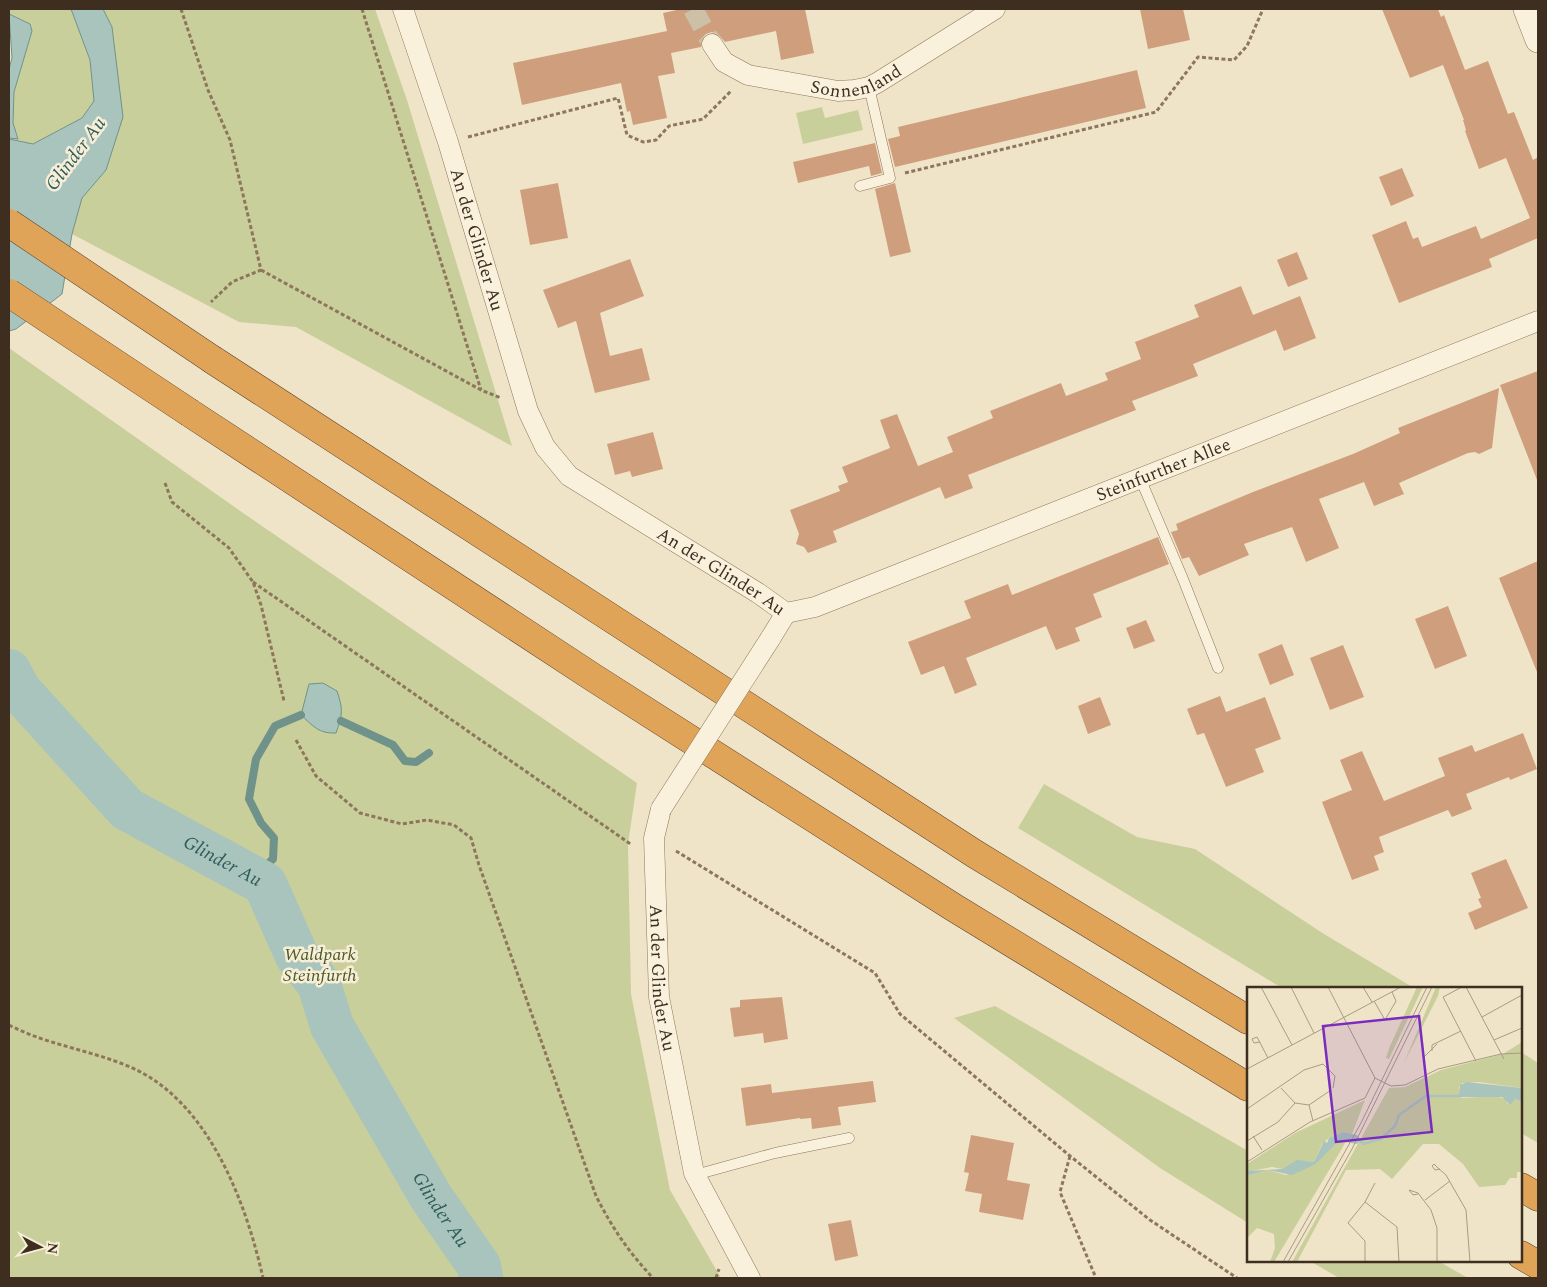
<svg xmlns="http://www.w3.org/2000/svg" width="1547" height="1287" viewBox="0 0 1547 1287" font-family="Spectral,serif">
<style>
.green{fill:#c9cf9b}
.water{fill:#a9c4bc;stroke:#6f938a}
.lines{fill:none;stroke-linecap:round;stroke-linejoin:round}
.stream{stroke:#6f938a;stroke-width:8}
.river{stroke:#a9c4bc;stroke-width:44}
.building{fill:#cf9f7d}
.minor-tunnel{stroke:#ccc0a6;stroke-width:20;stroke-dasharray:20 10;stroke-linecap:butt}
.service-casing{stroke:#8d765c;stroke-width:11}
.minor-casing{stroke:#8d765c;stroke-width:21}
.tertiary-casing{stroke:#8d765c;stroke-width:26}
.motorway-casing{stroke:#5b4430;stroke-width:29}
.path{stroke:#8d765c;stroke-width:3;stroke-dasharray:4 2.5;stroke-linecap:butt}
.service{stroke:#faf1dc;stroke-width:10}
.minor{stroke:#faf1dc;stroke-width:20}
.tertiary{stroke:#faf1dc;stroke-width:25}
.motorway{stroke:#e0a458;stroke-width:28}
.minor-bridge-casing{stroke:#8d765c;stroke-width:21;stroke-linecap:butt}
.motorway-bridge-casing{stroke:#5b4430;stroke-width:29;stroke-linecap:butt}
.minor-bridge{stroke:#faf1dc;stroke-width:20}
.motorway-bridge{stroke:#e0a458;stroke-width:28}
.labels{text-anchor:middle;dominant-baseline:central;stroke-width:5;stroke-linejoin:round;paint-order:stroke}
.street-label{font-size:18px;fill:#3d2e20;stroke:#f7eed8}
.park-label{font-size:18px;font-style:italic;fill:#4d5a26;stroke:#f7eed8}
.water-label{font-size:19px;font-style:italic;fill:#2f5d5a;stroke:#f7eed8}
.inset-river{fill:none;stroke:#a9c4bc;stroke-width:2.5}
.inset-road{fill:none;stroke:#a89b85;stroke-width:1}
.view{fill:#7b2cbf;fill-opacity:0.15;stroke:#7b2cbf;stroke-width:2.5}
.inset-edge{fill:none;stroke:#3d2e20;stroke-width:2.5}
</style>
<rect width="100%" height="100%" fill="#f0e4c8"/>
<!-- green -->
<path class="green" d="M 9,9 L 71,9 L 90,60 L 95,101 L 82,118 L 33,144 L 9,139 L 18,138 L 13,123 L 14,92 L 32,31 L 30,24 L 9,14 Z
M 103,9 L 375,9 L 407,100 L 512,446 L 296,327 L 239,322 L 72,234 L 82,198 L 106,169 L 115,49 L 112,27 Z
M 822,107 L 825,118 L 858,110 L 863,130 L 803,144 L 796,113 Z
M 9,348 L 246,515 L 637,783 L 628,844 L 631,994 L 670,1190 L 721,1278 L 9,1278 Z
M 1044,784 L 1137,837 L 1195,849 L 1324,934 L 1414,988 L 1282,988 L 1018,828 Z
M 995,1006 L 1248,1151 L 1248,1223 L 1160,1168 L 954,1018 Z
M 1521,1052 L 1538,1063 L 1538,1143 L 1521,1133 Z
M 1310,1261 L 1438,1261 L 1468,1278 L 1339,1278 Z"/>
<!-- water -->
<path class="water" d="M 71,9 L 103,9 L 112,27 L 123,117 L 106,170 L 82,198 L 72,234 L 62,294 L 16,329 L 9,331 L 9,139 L 33,144 L 82,118 L 94,101 L 90,60 Z
M 9,14 L 30,24 L 32,31 L 14,92 L 13,123 L 18,139 L 9,138 L 9,69 L 12,58 Z
M 323,683 L 337,691 C 343,709 343,714 336,733 C 319,734 313,726 301,715 L 309,684 Z"/>
<g class="lines">
<!-- stream -->
<path class="stream" d="M 341,721 L 393,745 L 405,761 L 416,762 L 429,753
M 244,873 L 261,870 L 273,859 L 274,838 L 261,823 L 249,799 L 256,759 L 275,726 L 301,715"/>
<!-- river -->
<path class="river" id="s1" d="M 9,671 L 19,690 L 127,809 L 265,884 L 297,956 L 319,984 L 332,1026 L 431,1197 L 479,1266 L 481,1278"/>
</g>
<!-- building -->
<path class="building" d="M 681,9 L 805,9 L 814,53 L 781,60 L 776,31 L 725,42 L 717,33 L 712,32 L 706,34 L 701,39 L 701,47 L 671,53 L 675,73 L 658,76 L 667,118 L 633,125 L 630,111 L 627,112 L 621,83 L 522,105 L 513,63 L 667,31 L 663,13 Z
M 1140,9 L 1183,9 L 1190,40 L 1148,49 Z
M 1382,9 L 1438,9 L 1441,17 L 1444,15 L 1465,70 L 1488,61 L 1508,114 L 1514,112 L 1533,160 L 1538,157 L 1538,238 L 1489,259 L 1492,267 L 1399,303 L 1372,235 L 1406,221 L 1413,239 L 1418,237 L 1422,247 L 1476,226 L 1481,239 L 1530,218 L 1506,158 L 1479,169 L 1465,131 L 1466,130 L 1463,120 L 1464,120 L 1443,65 L 1410,78 Z
M 1137,70 L 1146,108 L 895,167 L 888,139 L 900,136 L 898,127 Z
M 875,143 L 882,173 L 871,176 L 869,166 L 798,183 L 793,162 Z
M 1402,168 L 1414,196 L 1391,206 L 1379,177 Z
M 558,183 L 568,238 L 530,245 L 520,190 Z
M 895,183 L 911,252 L 890,257 L 875,189 Z
M 1297,252 L 1308,279 L 1288,287 L 1277,260 Z
M 630,259 L 644,296 L 600,313 L 610,356 L 642,348 L 650,380 L 595,393 L 576,321 L 558,328 L 543,290 Z
M 1241,286 L 1253,315 L 1300,296 L 1316,338 L 1284,351 L 1276,330 L 1193,364 L 1198,376 L 1132,401 L 1136,410 L 968,475 L 973,488 L 945,499 L 940,487 L 889,508 L 833,531 L 837,542 L 808,553 L 804,547 L 796,544 L 799,534 L 790,510 L 840,491 L 838,486 L 848,482 L 842,467 L 890,448 L 880,420 L 897,414 L 918,466 L 953,452 L 947,437 L 993,418 L 990,411 L 1061,383 L 1066,396 L 1108,380 L 1105,373 L 1141,359 L 1135,342 L 1199,317 L 1194,305 Z
M 1538,371 L 1538,479 L 1537,480 L 1500,385 Z
M 1499,388 L 1492,448 L 1479,454 L 1475,452 L 1468,453 L 1399,483 L 1404,494 L 1374,506 L 1364,482 L 1319,499 L 1339,548 L 1306,562 L 1292,527 L 1244,544 L 1249,555 L 1199,576 L 1189,557 L 1182,559 L 1171,532 L 1178,530 L 1176,524 L 1253,492 L 1353,454 L 1400,433 L 1398,428 Z
M 653,432 L 663,469 L 632,477 L 630,471 L 615,475 L 607,444 Z
M 1158,537 L 1169,564 L 1093,594 L 1102,617 L 1075,628 L 1080,641 L 1056,650 L 1046,626 L 966,658 L 977,685 L 955,694 L 944,666 L 921,675 L 908,642 L 971,618 L 964,601 L 1008,584 L 1012,595 Z
M 1538,561 L 1538,671 L 1537,672 L 1499,578 Z
M 1448,606 L 1467,656 L 1435,669 L 1415,619 Z
M 1146,620 L 1155,641 L 1134,649 L 1126,628 Z
M 1282,644 L 1294,675 L 1270,685 L 1258,654 Z
M 1343,645 L 1364,697 L 1330,710 L 1310,658 Z
M 1220,696 L 1226,712 L 1265,697 L 1281,739 L 1255,749 L 1264,772 L 1226,787 L 1204,733 L 1197,735 L 1187,709 Z
M 1100,697 L 1111,725 L 1088,734 L 1078,706 Z
M 1523,733 L 1537,769 L 1510,780 L 1509,777 L 1466,794 L 1472,809 L 1452,817 L 1448,810 L 1379,837 L 1384,852 L 1374,856 L 1379,870 L 1352,880 L 1322,802 L 1352,790 L 1340,760 L 1362,751 L 1384,801 L 1445,776 L 1438,758 L 1472,745 L 1475,752 Z
M 1506,859 L 1528,908 L 1475,930 L 1468,913 L 1482,907 L 1478,899 L 1481,898 L 1471,873 Z
M 782,997 L 788,1039 L 764,1043 L 763,1033 L 734,1037 L 730,1008 L 740,1007 L 740,1000 Z
M 873,1081 L 876,1102 L 838,1107 L 841,1125 L 812,1129 L 811,1118 L 800,1119 L 800,1118 L 746,1126 L 741,1088 L 771,1084 L 772,1093 Z
M 971,1135 L 1014,1143 L 1007,1180 L 1030,1184 L 1023,1220 L 979,1212 L 982,1194 L 965,1191 L 969,1173 L 964,1172 Z
M 851,1220 L 858,1256 L 835,1261 L 828,1224 Z"/>
<g class="lines">
<!-- minor-tunnel -->
<path class="minor-tunnel" d="M 693,9 L 712,44"/>
<defs>
<path id="service" d="M 860,186 L 890,178 L 869,87
M 1140,478 L 1183,579 L 1218,668
M 695,1175 L 775,1153 L 849,1138"/>
<g id="minor">
<path id="s2" d="M 403,9 L 448,142 L 528,411 L 545,447 L 569,476 L 758,593 L 786,613 L 770,639"/>
<path id="s3" d="M 712,44 L 724,62 L 748,75 L 838,91 L 854,90 L 869,87 L 877,83 L 995,9"/>
<path id="s4" d="M 786,613 L 815,607 L 1538,321"/>
<path id="s5" d="M 661,809 L 654,838 L 659,997 L 694,1173 L 750,1278"/>
</g>
<path id="tertiary" d="M 1526,9 L 1538,40"/>
<path id="motorway" d="M 213,360 L 975,854 L 1248,1020
M 190,413 L 594,678 L 953,907 L 1248,1087
M 1521,1187 L 1538,1197
M 1521,1255 L 1538,1265"/>
</defs>
<!-- service casing -->
<use href="#service" class="service-casing"/>
<!-- minor casing -->
<use href="#minor" class="minor-casing"/>
<!-- tertiary casing -->
<use href="#tertiary" class="tertiary-casing"/>
<!-- motorway casing -->
<use href="#motorway" class="motorway-casing"/>
<!-- path -->
<path class="path" d="M 181,9 L 208,90 L 230,140 L 261,270 L 232,282 L 211,302
M 362,9 L 481,390
M 468,137 L 618,98 L 627,135 L 643,142 L 656,140 L 669,126 L 703,119 L 731,91
M 905,173 L 1156,112 L 1198,57 L 1234,60 L 1247,46 L 1263,9
M 261,270 L 481,390 L 501,398
M 165,483 L 172,502 L 229,548 L 253,582 L 261,605 L 284,701
M 253,582 L 632,845
M 296,740 L 316,776 L 360,813 L 402,824 L 427,820 L 454,825 L 471,838 L 479,865 L 596,1196 C 613,1229 627,1250 653,1278
M 676,851 L 875,973 L 900,1014 L 1070,1156 L 1150,1220 L 1237,1278
M 9,1025 C 47,1045 91,1050 130,1067 C 208,1100 246,1202 263,1278
M 1070,1156 L 1060,1192 L 1096,1278
M 716,1278 L 719,1269"/>
<!-- service -->
<use href="#service" class="service"/>
<!-- minor -->
<use href="#minor" class="minor"/>
<!-- tertiary -->
<use href="#tertiary" class="tertiary"/>
<!-- motorway -->
<use href="#motorway" class="motorway"/>
<defs>
<path id="minor-bridge" d="M 661,809 L 770,639"/>
<path id="motorway-bridge" d="M 9,223 L 213,360
M 9,293 L 190,413"/>
</defs>
<!-- minor-bridge casing -->
<use href="#minor-bridge" class="minor-bridge-casing"/>
<!-- motorway-bridge casing -->
<use href="#motorway-bridge" class="motorway-bridge-casing"/>
<!-- minor-bridge -->
<use href="#minor-bridge" class="minor-bridge"/>
<!-- motorway-bridge -->
<use href="#motorway-bridge" class="motorway-bridge"/>
</g>
<g class="labels">
<!-- street labels -->
<g class="street-label">
<text stroke="none"><textPath href="#s3" startOffset="160">Sonnenland</textPath></text>
<text stroke="none"><textPath href="#s2" startOffset="242">An der Glinder Au</textPath></text>
<text stroke="none"><textPath href="#s4" startOffset="404">Steinfurther Allee</textPath></text>
<text stroke="none"><textPath href="#s2" startOffset="678">An der Glinder Au</textPath></text>
<text stroke="none"><textPath href="#s5" startOffset="170">An der Glinder Au</textPath></text>
</g>
<!-- park labels -->
<g class="park-label">
<text x="320" y="954">Waldpark<tspan x="320" dy="21">Steinfurth</tspan></text>
</g>
<!-- water labels -->
<g class="water-label">
<text transform="translate(76 154) rotate(-53)">Glinder Au</text>
<text stroke="none"><textPath href="#s1" startOffset="291">Glinder Au</textPath></text>
<text stroke="none"><textPath href="#s1" startOffset="711">Glinder Au</textPath></text>
</g>
</g>
<!-- overview -->
<g transform="translate(1247 987)">
<rect width="275" height="275" fill="#f0e4c8"/>
<path d="M 170,0 L 176,0 L 142,72 L 139,71 L 143,59 ZM 189,0 L 193,0 L 191,9 L 157,76 ZM 275,55 L 275,101 L 231,95 L 216,96 L 212,100 L 214,111 L 249,109 L 258,112 L 261,117 L 268,112 L 275,115 L 275,185 L 270,185 L 270,191 L 263,191 L 258,198 L 232,200 L 216,177 L 192,157 L 176,157 L 145,192 L 133,182 L 99,183 L 50,275 L 45,275 L 142,101 L 158,100 L 194,83 L 256,67 ZM 118,113 L 105,147 L 96,145 L 82,151 L 75,157 L 67,175 L 52,174 L 35,182 L 25,180 L 0,185 L 0,177 L 48,146 ZM 92,147 L 99,151 L 99,154 L 93,165 L 27,275 L 23,275 L 28,261 L 27,247 L 10,241 L 0,251 L 0,189 L 20,183 L 39,188 L 69,177 L 83,160 L 91,154 L 98,154 L 90,152 L 80,160 L 85,151 Z" fill="#c9cf9b"/>
<path d="M 220,95 L 275,101 L 275,115 L 268,112 L 263,118 L 255,110 L 212,110 L 213,98 ZM 96,145 L 110,148 L 114,153 L 110,157 L 91,154 L 69,177 L 45,188 L 20,183 L 0,189 L 1,184 L 35,182 L 50,173 L 67,175 L 77,154 L 80,156 L 82,151 Z" fill="#a9c4bc"/>
<path class="inset-river" d="M 110,152 L 117,157 L 134,152 L 148,139 L 152,128 L 179,109 L 216,109"/>
<path class="inset-road" d="M 14,0 L 45,58M 44,0 L 67,46M 81,0 L 128,91M 116,0 L 125,15M 215,0 L 196,10 L 229,74M 219,0 L 257,72M 127,14 L 138,33 L 149,14 L 145,5M 235,30 L 275,8M 247,53 L 275,41M 13,55 L 7,56 L 5,52 L 10,50 L 21,71M 185,64 L 185,58 L 214,44M 177,70 L 190,57M 0,82 L 154,0M 34,101 L 48,116 L 62,118M 0,122 L 57,83 L 76,77 L 88,89 L 86,101M 66,134 L 62,118 L 84,103M 6,149 L 15,163M 0,154 L 31,135 L 48,116M 0,175 L 63,135 L 118,111 L 128,91 L 144,99 L 158,98 L 191,82 L 254,67 L 275,66M 193,182 L 188,183 L 185,179 L 187,177 L 191,181 L 199,188 L 219,223 L 223,275M 171,207 L 166,208 L 162,203 L 171,206 L 184,223 L 190,241 L 190,275M 178,213 L 203,194M 118,215 L 150,240 L 152,275M 36,275 L 114,136 L 180,0M 41,275 L 105,162 L 185,0M 118,275 L 118,254 L 101,236 L 118,215 L 128,196"/>
<path class="view" d="M 172,29 L 185,145 L 89,155 L 76,39 Z"/>
<rect width="275" height="275" class="inset-edge"/>
</g>
<!-- border -->
<rect width="1547" height="1287" fill="none" stroke="#3d2e20" stroke-width="20"/>
<!-- north arrow -->
<g transform="translate(40 1247) rotate(96)" stroke="#f7eed8" stroke-width="4" paint-order="stroke">
<path d="M0-4L9 19L0 12L-9 19Z" fill="#3d2e20"/>
<text y="-8" font-size="14" font-weight="bold" text-anchor="middle" fill="#3d2e20">N</text>
</g>
</svg>
